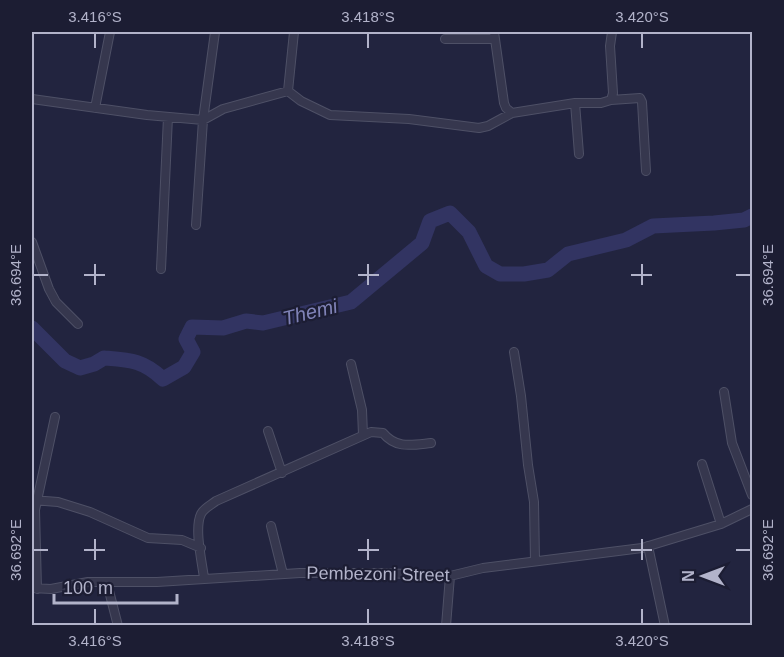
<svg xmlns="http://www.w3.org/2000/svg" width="784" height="657" viewBox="0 0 784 657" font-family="Arial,sans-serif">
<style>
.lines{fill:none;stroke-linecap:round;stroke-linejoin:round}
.river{stroke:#323462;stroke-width:15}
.minor-casing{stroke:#4e5066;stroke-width:10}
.minor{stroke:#36374e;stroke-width:8}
.ticks{fill:none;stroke:#b2b3ca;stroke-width:2}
.labels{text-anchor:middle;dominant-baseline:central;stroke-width:4.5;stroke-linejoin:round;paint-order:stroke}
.street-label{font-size:18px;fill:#b2b3ca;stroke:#1c1d33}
.water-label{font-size:20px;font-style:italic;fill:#8083b7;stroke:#1c1d33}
.neatline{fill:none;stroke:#b2b3ca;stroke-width:2}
.ticks-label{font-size:15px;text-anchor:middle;fill:#b2b3ca}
</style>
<rect width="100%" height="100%" fill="#22243f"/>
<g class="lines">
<!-- river -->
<path class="river" d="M 32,328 L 65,361 L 80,368 L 94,364 L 104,358 C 130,360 143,360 163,379 L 184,367 L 193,352 L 186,339 L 192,327 L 223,328 L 246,321 L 263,323 L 351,302 L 422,243 L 430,221 L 450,213 L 469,232 L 486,266 L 500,274 L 524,274 L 548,270 L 568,254 L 626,240 L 653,226 L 714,223 L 744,220 L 752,216"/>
<defs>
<path id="minor" d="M 494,32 L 504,103 L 506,108 L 512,113 L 575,103 L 601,103 L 611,100 L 613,93 L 610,46 L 612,32
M 445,39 L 495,39
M 288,91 L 301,101 L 330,115 L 409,119 L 479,128 L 488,126 L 512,113
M 288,91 L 294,32
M 32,99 L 147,115 L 203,120 L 223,109 L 288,91
M 611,100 L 640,98 L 642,102 L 646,171
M 575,103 L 579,154
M 95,108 L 110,32
M 196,225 L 203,120 L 215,32
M 32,242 L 49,289 L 56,302 L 78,324
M 161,269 L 168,117
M 514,352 L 521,396 L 528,465 L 534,502 L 535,561
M 351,364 L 362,410 L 363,435
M 724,392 L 732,443 L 752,495
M 268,431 L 282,473
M 702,464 L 721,524
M 32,500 L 58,502 L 90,512 L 148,538 L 182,540 L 201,548
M 271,526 L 283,574
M 648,546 L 665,626
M 204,578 C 202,562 194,528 201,514 C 204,508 211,505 216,501 L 371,432 L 383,433 C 396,449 412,445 431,443
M 107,583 L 118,626
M 32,588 L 51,589 L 88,582 L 157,582 L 300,573 L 384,573 L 450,576 L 483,568 L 642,548 L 721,524 L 752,509
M 37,589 L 35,510 L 55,417
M 446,626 L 450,576"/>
</defs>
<!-- minor casing -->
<use href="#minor" class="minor-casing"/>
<!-- minor -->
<use href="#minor" class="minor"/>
</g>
<!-- ticks -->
<path class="ticks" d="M 95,33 L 95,48M 368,33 L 368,48M 642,33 L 642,48M 95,264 L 95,285M 368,264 L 368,285M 642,264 L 642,285M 33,275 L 48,275M 84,275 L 105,275M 358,275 L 379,275M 631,275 L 652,275M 736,275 L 751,275M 95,539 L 95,560M 368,539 L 368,560M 642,539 L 642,560M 33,550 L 48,550M 84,550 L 105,550M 358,550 L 379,550M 631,550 L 652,550M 736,550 L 751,550M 95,609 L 95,624M 368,609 L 368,624M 642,609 L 642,624"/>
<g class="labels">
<!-- street labels -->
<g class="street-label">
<text transform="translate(378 574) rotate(1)">Pembezoni Street</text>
</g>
<!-- water labels -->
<g class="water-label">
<text transform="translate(310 312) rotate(-14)">Themi</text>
</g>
</g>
<!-- border -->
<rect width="784" height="657" fill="none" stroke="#1c1d33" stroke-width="66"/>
<!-- north arrow -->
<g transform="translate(703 576) rotate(270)" stroke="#1c1d33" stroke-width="4.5" paint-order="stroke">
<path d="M0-4.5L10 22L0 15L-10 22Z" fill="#b2b3ca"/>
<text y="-9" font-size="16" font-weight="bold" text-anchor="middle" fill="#b2b3ca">N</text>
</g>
<!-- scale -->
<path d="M54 594v9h123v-9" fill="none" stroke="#b2b3ca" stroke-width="3"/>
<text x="63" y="594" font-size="18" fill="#b2b3ca" stroke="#1c1d33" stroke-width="4.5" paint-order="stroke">100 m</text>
<rect x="33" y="33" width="718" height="591" class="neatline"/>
<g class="ticks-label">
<text x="95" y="22">3.416°S</text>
<text x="368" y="22">3.418°S</text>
<text x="642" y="22">3.420°S</text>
<text transform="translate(768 275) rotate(-90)" y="5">36.694°E</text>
<text transform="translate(16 275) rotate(-90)" y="5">36.694°E</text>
<text transform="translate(768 550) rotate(-90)" y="5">36.692°E</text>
<text transform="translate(16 550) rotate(-90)" y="5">36.692°E</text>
<text x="95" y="646">3.416°S</text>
<text x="368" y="646">3.418°S</text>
<text x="642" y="646">3.420°S</text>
</g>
</svg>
